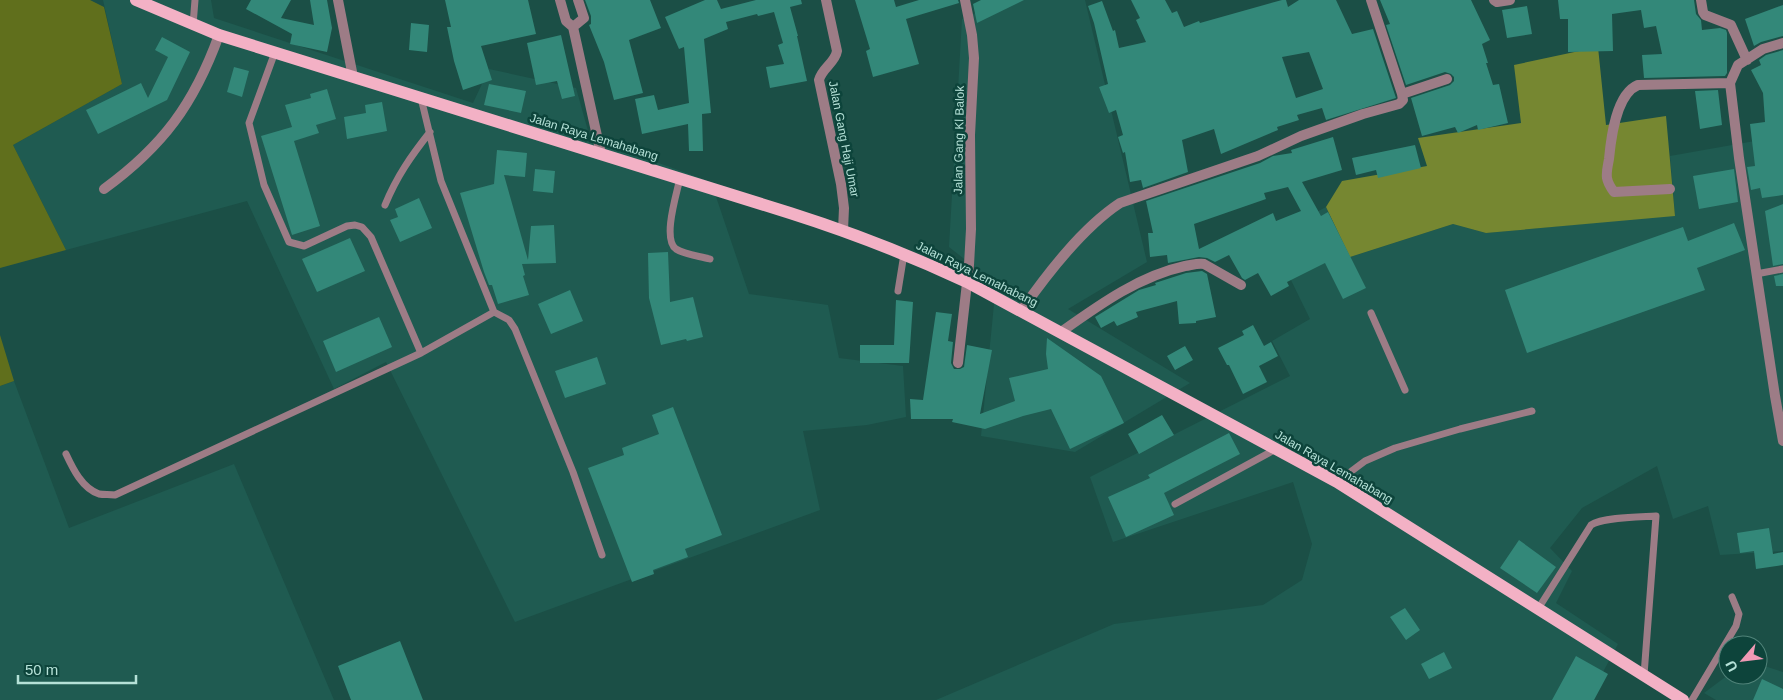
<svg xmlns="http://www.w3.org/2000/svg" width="1783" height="700" viewBox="0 0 1783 700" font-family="Arial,sans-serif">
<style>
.built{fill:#1f5b51}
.green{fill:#606f1c}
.forest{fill:#768731}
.building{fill:#338879;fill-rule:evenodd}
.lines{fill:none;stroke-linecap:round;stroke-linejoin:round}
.service{stroke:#9d7c86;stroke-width:7}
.minor{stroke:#9d7c86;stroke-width:10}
.primary{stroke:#f3b1c5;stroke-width:12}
.labels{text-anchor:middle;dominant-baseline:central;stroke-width:5;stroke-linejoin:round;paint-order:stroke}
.street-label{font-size:12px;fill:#b5e1d7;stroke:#0d443b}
</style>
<rect width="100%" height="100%" fill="#1b4f46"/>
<!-- built -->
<path class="built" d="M 103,0 L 211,0 L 214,18 L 473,103 L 489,69 L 576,88 L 590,138 L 711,182 L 749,294 L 828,305 L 839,358 L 903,366 L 906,417 L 867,425 L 803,431 L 820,510 L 515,622 L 386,362 L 334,389 L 247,201 L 66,250 L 13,145 L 122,84 Z
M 1004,0 L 1085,0 L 1147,262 L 1068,309 L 1190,383 L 1075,452 L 981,436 L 996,284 L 949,247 L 962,19 Z
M 1783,136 L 1783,551 L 1720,555 L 1708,506 L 1673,519 L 1657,466 L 1582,508 L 1550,548 L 1572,571 L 1556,603 L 1618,644 L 1588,700 L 936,700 L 1114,624 L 1263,605 L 1302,580 L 1312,544 L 1293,482 L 1113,542 L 1090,477 L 1290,376 L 1272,341 L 1310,319 L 1270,237 L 1326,207 L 1350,257 L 1453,224 L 1486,233 L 1675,215 L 1670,156 Z
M 14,381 L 69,528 L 234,464 L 334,700 L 0,700 L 0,386 Z
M 1758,664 L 1783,672 L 1783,700 L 1716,700 L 1704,693 L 1728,675 L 1758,675 Z"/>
<!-- green -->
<path class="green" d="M 0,0 L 90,0 L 104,7 L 122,84 L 13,145 L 66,250 L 0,268 Z
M 0,335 L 14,381 L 0,386 Z"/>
<!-- forest -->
<path class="forest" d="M 1598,47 L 1606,125 L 1666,116 L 1675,216 L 1486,233 L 1453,224 L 1350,257 L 1326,207 L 1342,181 L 1427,166 L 1418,138 L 1521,123 L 1514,65 Z"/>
<!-- building -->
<path class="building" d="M 251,0 L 291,0 L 281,18 L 314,25 L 310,0 L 327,0 L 332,28 L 327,52 L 290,44 L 292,34 L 246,9 Z
M 445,0 L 528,0 L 536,34 L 481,46 L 492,80 L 463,90 L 454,61 L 447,27 L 451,27 Z
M 585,0 L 650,0 L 661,28 L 629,40 L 643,93 L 614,100 L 604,62 L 589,25 L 591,24 L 591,16 Z
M 705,0 L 717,0 L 721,9 L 756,0 L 801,0 L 802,4 L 790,7 L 798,36 L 797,36 L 807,81 L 770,88 L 766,67 L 784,64 L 778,45 L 783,43 L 774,12 L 758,16 L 757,14 L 726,22 L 728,29 L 704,39 L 711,113 L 702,114 L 703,151 L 689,151 L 688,124 L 642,134 L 635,99 L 654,95 L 658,110 L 689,103 L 684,47 L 679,49 L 665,17 Z
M 855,0 L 894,0 L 896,7 L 919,0 L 958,0 L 959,3 L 906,19 L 919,64 L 873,77 L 866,51 L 870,49 Z
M 981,0 L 1024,0 L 977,23 L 973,4 Z
M 1131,0 L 1165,0 L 1172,13 L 1177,11 L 1184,27 L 1199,21 L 1200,23 L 1282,0 L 1286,0 L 1288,7 L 1299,0 L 1336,0 L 1352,34 L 1373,29 L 1396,98 L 1326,120 L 1322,108 L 1297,115 L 1299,120 L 1277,127 L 1278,130 L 1221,154 L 1214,129 L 1182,140 L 1188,172 L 1143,188 L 1141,180 L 1130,182 L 1125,152 L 1123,153 L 1118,137 L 1123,135 L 1116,110 L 1109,113 L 1099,87 L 1108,84 L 1094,23 L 1088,6 L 1102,1 L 1113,31 L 1115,30 L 1119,48 L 1146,42 L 1136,20 L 1140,18 ZM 1309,52 L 1323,89 L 1296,98 L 1282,57 Z
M 1380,0 L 1471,0 L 1490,40 L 1482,44 L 1488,63 L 1486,63 L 1493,85 L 1499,84 L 1508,123 L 1478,130 L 1477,125 L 1458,133 L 1455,127 L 1422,136 L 1411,98 L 1450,85 L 1454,81 L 1454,77 L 1451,74 L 1445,72 L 1406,85 L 1386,25 L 1390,24 Z
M 1558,0 L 1694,0 L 1696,14 L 1701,20 L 1702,30 L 1720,28 L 1726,30 L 1727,33 L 1727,73 L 1725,76 L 1644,78 L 1642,55 L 1662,54 L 1656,26 L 1644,28 L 1641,10 L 1612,14 L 1613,51 L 1568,52 L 1568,19 L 1560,19 Z
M 1783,5 L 1783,36 L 1761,42 L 1754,46 L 1745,19 Z
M 1527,6 L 1532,34 L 1507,38 L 1502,10 Z
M 411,23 L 429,25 L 427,52 L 409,50 Z
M 561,35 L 575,96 L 562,99 L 557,81 L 536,85 L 527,43 Z
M 162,37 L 190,52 L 167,100 L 98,134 L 86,110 L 141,83 L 148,98 L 168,57 L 155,50 Z
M 1783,50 L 1783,195 L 1762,198 L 1760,188 L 1751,190 L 1747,167 L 1755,166 L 1750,124 L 1765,122 L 1763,93 L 1751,70 L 1761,65 L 1759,60 L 1766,55 Z
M 234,67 L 249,71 L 242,97 L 227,92 Z
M 489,84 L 526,91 L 521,113 L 484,105 Z
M 327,89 L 336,119 L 316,125 L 319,133 L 294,141 L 320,226 L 292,235 L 261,136 L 292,127 L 285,105 L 311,98 L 310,94 Z
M 1718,90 L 1722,125 L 1700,129 L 1695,91 Z
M 382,102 L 387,131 L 347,139 L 344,117 L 366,113 L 365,105 Z
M 1333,137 L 1342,170 L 1302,182 L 1321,216 L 1328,212 L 1366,288 L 1343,299 L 1325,263 L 1287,282 L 1289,286 L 1271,296 L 1258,273 L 1245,280 L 1242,278 L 1229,255 L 1215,262 L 1207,258 L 1199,257 L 1168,263 L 1167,255 L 1150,257 L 1148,233 L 1153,233 L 1146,201 L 1260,163 L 1273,156 L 1292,153 L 1291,150 ZM 1288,187 L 1301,211 L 1276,221 L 1273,213 L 1199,249 L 1194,224 L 1266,199 L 1264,193 Z
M 1415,145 L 1421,168 L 1378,178 L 1376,170 L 1356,175 L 1352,158 Z
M 497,150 L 527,153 L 525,177 L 504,175 L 528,260 L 531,226 L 554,225 L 556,263 L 522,264 L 525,275 L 523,276 L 529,295 L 498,304 L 492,285 L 489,285 L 484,272 L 460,193 L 494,184 Z
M 535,169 L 555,171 L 553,193 L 533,191 Z
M 1734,169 L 1738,202 L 1699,209 L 1693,176 Z
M 419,198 L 432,228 L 400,242 L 390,220 L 398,217 L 395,209 Z
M 1783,204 L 1783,264 L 1773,266 L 1765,211 Z
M 1734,223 L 1745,250 L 1697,268 L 1705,290 L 1527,353 L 1505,290 L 1683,227 L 1688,241 Z
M 350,238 L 365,271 L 317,292 L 302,259 Z
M 668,252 L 670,302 L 693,297 L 703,337 L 687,341 L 686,339 L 661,345 L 649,298 L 648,253 Z
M 1202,271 L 1207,274 L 1216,317 L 1196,321 L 1196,323 L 1179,324 L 1177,301 L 1136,312 L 1138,317 L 1117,326 L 1114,321 L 1101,328 L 1095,317 L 1139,290 L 1156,285 L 1155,283 L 1186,273 Z
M 1783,274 L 1783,286 L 1776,286 L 1774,276 Z
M 570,290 L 583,321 L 551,334 L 538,304 Z
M 896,300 L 913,302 L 909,363 L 860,363 L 860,345 L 894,345 Z
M 936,312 L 952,314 L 948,341 L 953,342 L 951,363 L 954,369 L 960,369 L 964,367 L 967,345 L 992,350 L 980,414 L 1015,401 L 1009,378 L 1048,369 L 1046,354 L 1047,338 L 1101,376 L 1124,423 L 1070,449 L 1051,409 L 1023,416 L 985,429 L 952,422 L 953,419 L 911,419 L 910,399 L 923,400 Z
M 379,317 L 392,347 L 336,372 L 323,341 Z
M 1253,325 L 1264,346 L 1271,342 L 1278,356 L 1259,366 L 1267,382 L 1243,394 L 1229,365 L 1227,365 L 1218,348 L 1244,335 L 1242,331 Z
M 1185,346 L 1193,360 L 1175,370 L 1167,356 Z
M 597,357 L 606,384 L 565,398 L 555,371 Z
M 673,407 L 722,535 L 685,549 L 688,557 L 653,570 L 654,574 L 632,582 L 588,468 L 624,455 L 622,448 L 659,434 L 652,415 Z
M 1162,415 L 1174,435 L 1139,454 L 1128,434 Z
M 1229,433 L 1240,454 L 1164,493 L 1174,515 L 1126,537 L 1108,497 L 1150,478 L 1148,475 Z
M 1769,528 L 1773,554 L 1783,552 L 1783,565 L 1756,569 L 1754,551 L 1740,553 L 1737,533 Z
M 1519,540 L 1556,567 L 1537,593 L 1500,568 Z
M 1405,608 L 1420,630 L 1406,640 L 1390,617 Z
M 400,641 L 423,700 L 351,700 L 338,666 Z
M 1444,652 L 1452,668 L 1429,679 L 1421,664 Z
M 1576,656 L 1608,674 L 1594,700 L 1552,700 Z
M 1762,679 L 1783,689 L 1783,700 L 1753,700 Z"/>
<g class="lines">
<!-- service -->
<path class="service" d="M 193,25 L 195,0
M 275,52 L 249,123 L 264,185 L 289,242 L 304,246 L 347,226 L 355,225 L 362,227 L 371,237 L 421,353
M 421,98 L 441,181 L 494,312 L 509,320 L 515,329 L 573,472 L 602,555
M 680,178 C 677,193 662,239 676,249 C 685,255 700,256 710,259
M 385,205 C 397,176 411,156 430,132
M 1756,274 L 1783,269
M 898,291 L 904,254
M 1371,313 L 1405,390
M 66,454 C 73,469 82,488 99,494 C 104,495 110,494 115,495 L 421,353 L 494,312
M 1337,482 L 1365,461 L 1395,448 L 1460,429 L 1532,411
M 1175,504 L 1276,449
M 1538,609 L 1591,525 C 1603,517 1640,517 1656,516 L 1644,675
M 1692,700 L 1736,626 L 1739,614 L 1732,597"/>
<!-- minor -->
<path class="minor" d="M 338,0 L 353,77
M 560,0 L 566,21 L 573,27 L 601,154
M 826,0 L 837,51 C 835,63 822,68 819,80 L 841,184 L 844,208 L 843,230
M 1494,0 L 1497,2 L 1510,0
M 1701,0 L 1703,12 L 1705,15 L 1731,25 L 1747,60
M 573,27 L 584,18 L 578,0
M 1783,43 L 1763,49 L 1738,65 L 1730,83 L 1739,158 L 1775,396 L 1783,441
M 1402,94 L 1447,79
M 104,189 C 163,146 194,104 219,35
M 1670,189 L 1614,192 C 1611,188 1608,184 1607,178 C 1606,172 1608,165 1609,159 C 1611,138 1616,94 1638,85 L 1730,83
M 1021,311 C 1047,274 1082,228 1120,203 L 1258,156 L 1301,136 L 1363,114 L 1399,104 L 1403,100 L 1402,94 L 1371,0
M 1061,332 C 1099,305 1139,276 1185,266 C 1192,265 1198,263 1204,264 L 1241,285
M 958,363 L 969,265 L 971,229 L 970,135 L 974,58 L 972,35 L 965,0"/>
<!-- primary -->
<path class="primary" d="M 136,0 L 219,35 L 790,213 C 850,232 909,255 967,282 L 1337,482 L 1683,700"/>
</g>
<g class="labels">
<!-- street labels -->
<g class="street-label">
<text transform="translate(594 137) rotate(17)">Jalan Raya Lemahabang</text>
<text transform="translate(844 139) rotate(79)">Jalan Gang Haji Umar</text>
<text transform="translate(959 140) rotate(-89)">Jalan Gang Kl Balok</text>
<text transform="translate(977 274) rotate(26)">Jalan Raya Lemahabang</text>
<text transform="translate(1334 467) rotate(30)">Jalan Raya Lemahabang</text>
</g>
</g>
<!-- north arrow -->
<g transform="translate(1743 660) rotate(242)"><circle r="24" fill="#0d443b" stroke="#508379"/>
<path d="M0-4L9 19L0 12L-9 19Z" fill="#f09ab5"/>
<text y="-8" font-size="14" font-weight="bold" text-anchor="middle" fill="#b5e1d7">U</text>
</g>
<!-- scale -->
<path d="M18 675v8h118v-8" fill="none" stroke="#b5e1d7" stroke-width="2.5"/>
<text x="25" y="675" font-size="15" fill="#b5e1d7" stroke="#0d443b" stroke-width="4" paint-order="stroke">50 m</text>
</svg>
